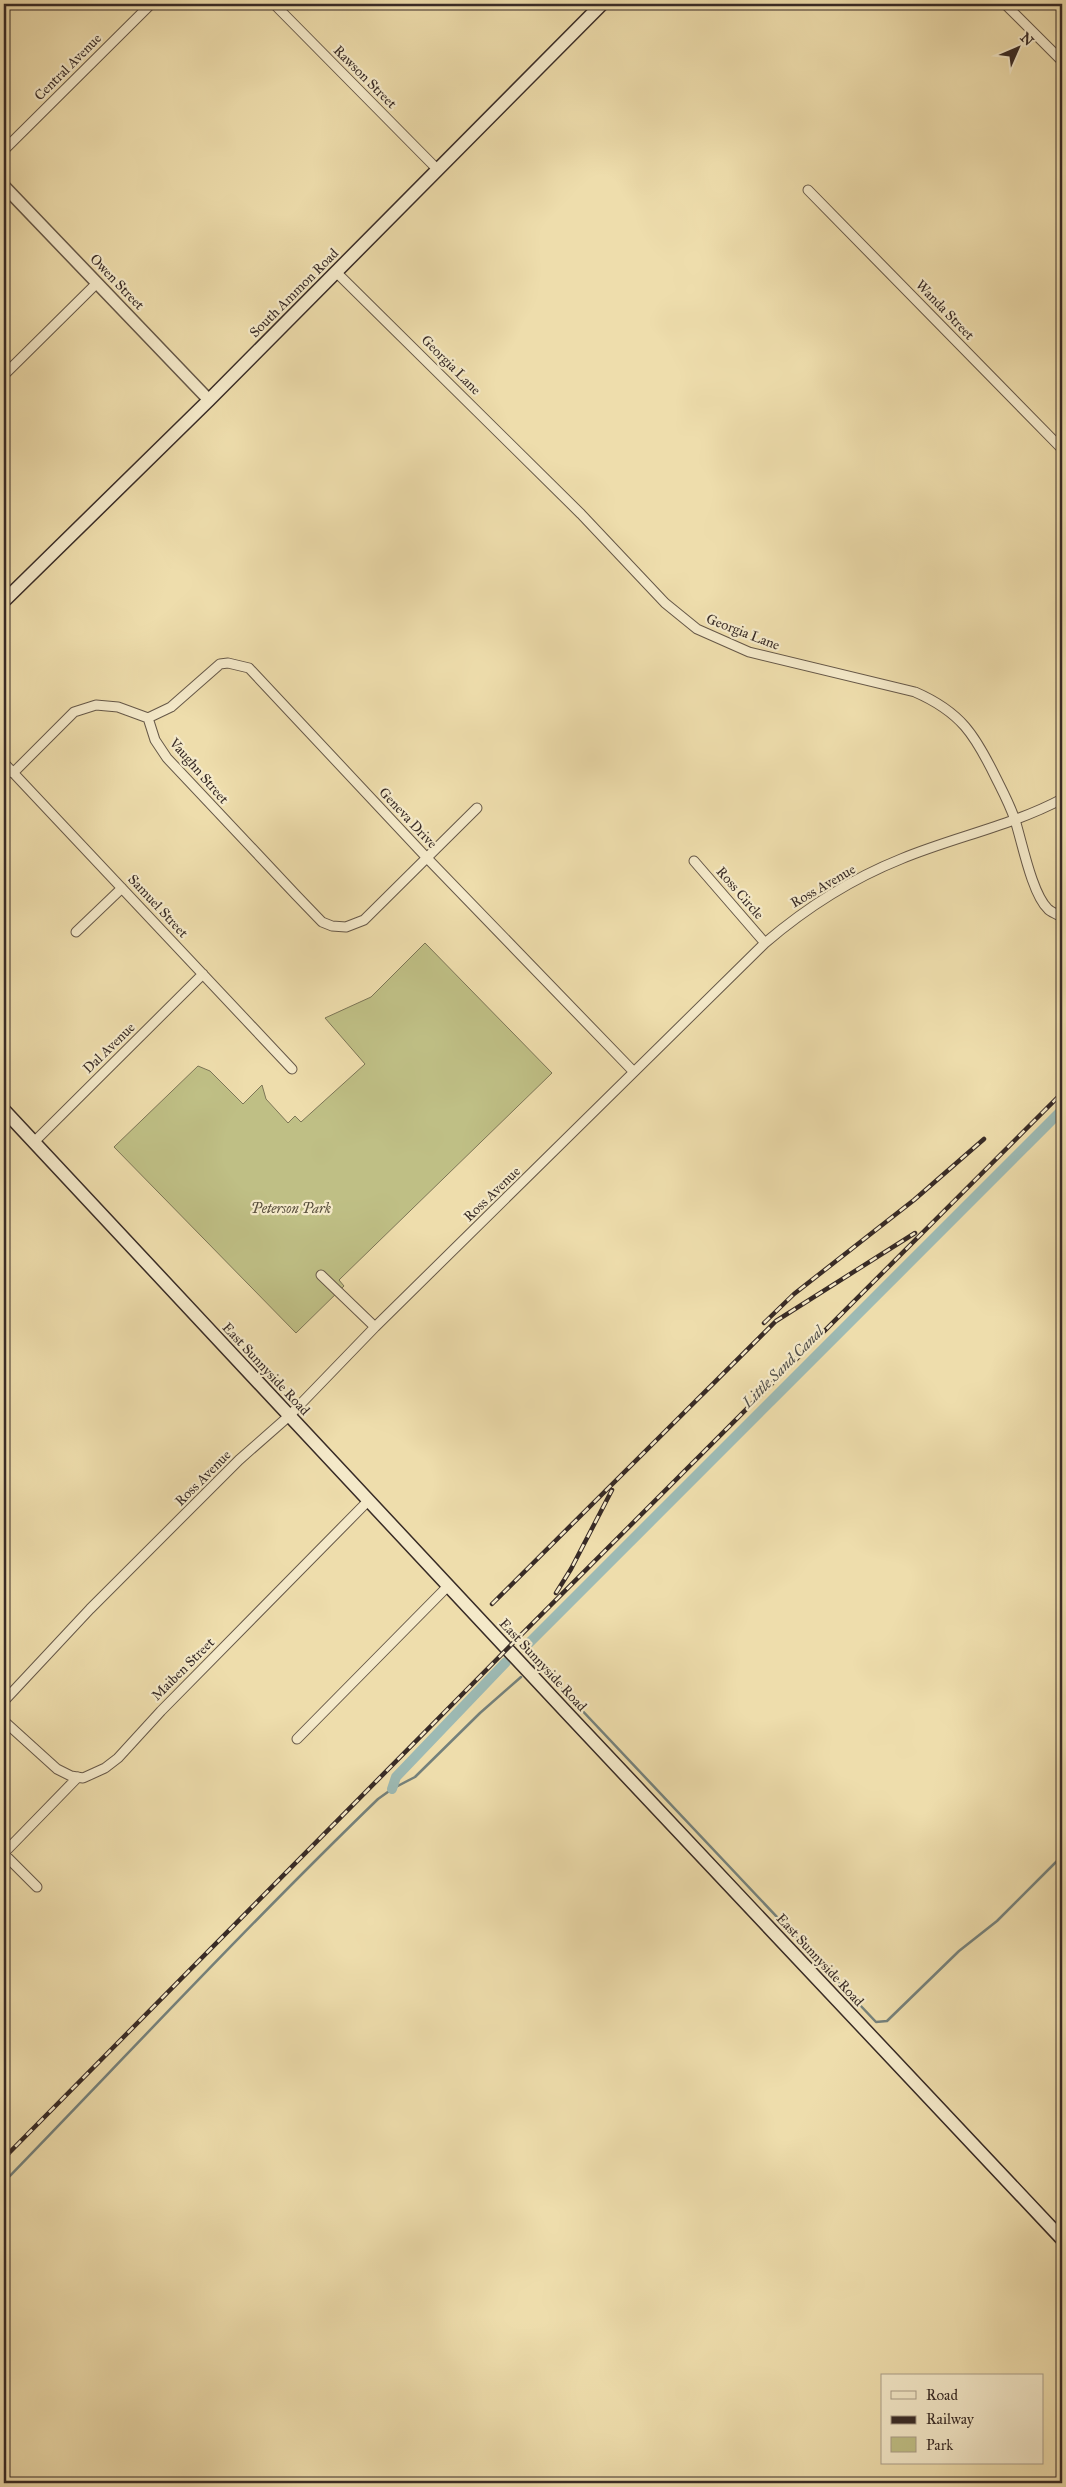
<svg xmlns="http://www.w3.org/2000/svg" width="1066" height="2487" viewBox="0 0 1066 2487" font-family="'IM FELL Great Primer',serif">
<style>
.green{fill:#bfbf85;stroke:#7c7556}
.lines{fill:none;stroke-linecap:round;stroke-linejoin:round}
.stream{stroke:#75817b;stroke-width:2.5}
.canal{stroke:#9dbab4;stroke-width:10}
.minor-casing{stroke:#665848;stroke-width:11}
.tertiary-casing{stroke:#665848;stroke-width:14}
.secondary-casing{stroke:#382b26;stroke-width:15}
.minor{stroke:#f4e9c9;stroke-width:9}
.tertiary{stroke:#f4e9c9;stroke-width:11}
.secondary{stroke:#f4e9c9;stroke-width:12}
.rail-casing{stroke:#382b26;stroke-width:4.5}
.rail{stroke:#f4e9c9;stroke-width:2.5;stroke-dasharray:8;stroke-linecap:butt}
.labels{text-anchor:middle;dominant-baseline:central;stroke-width:4.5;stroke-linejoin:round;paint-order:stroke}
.street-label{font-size:14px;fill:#382b26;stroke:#f4e9c9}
.park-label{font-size:14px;font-style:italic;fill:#5a503e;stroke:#f4e9c9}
.water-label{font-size:15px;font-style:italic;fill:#514f4a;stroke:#f4e9c9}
</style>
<rect width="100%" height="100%" fill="#eeddac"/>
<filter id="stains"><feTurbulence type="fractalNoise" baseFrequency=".004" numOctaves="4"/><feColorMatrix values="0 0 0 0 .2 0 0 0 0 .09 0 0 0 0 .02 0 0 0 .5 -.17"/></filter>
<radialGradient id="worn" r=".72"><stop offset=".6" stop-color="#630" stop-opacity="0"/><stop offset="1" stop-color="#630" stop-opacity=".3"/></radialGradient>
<!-- green -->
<path class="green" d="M 425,943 L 552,1073 L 339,1280 L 344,1286 L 296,1333 L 114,1147 L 198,1066 L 210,1071 L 243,1104 L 262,1085 L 266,1099 L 288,1123 L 295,1116 L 301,1122 L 365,1064 L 325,1018 L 371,997 Z"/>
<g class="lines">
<!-- stream -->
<path class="stream" d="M 533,1666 L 537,1664 L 543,1669 L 876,2022 L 887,2021 L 959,1951 L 997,1921 L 1062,1856
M 4,2182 C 128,2054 250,1923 378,1799 L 392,1789 L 415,1777 L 480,1713 L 521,1677"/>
<!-- canal -->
<path class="canal" d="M 525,1647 L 1062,1110
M 392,1789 L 396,1777 L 506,1662"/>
<defs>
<path id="minor" d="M 274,4 L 438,170
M 1005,4 L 1062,61
M 4,150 L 151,4
M 808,190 L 1062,449
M 336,272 L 581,514 L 665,603 L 697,629 L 749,652 L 915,692 C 961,712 975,735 996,778 C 1003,792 1010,805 1015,820 C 1022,842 1032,894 1048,909 C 1051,912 1057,914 1061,917
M 4,375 L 97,283
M 148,718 L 171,707 L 220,664 L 228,663 L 249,668 L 427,858 L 633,1071
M 4,763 L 292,1069
M 13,773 L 74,712 L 96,705 L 118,707 L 148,718 L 155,740 L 167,758 L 296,895 L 322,922 L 332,926 L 346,927 L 364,920 L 477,808
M 694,861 L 765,943
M 76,932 L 122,888
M 34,1142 L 203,974
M 321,1275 L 375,1327
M 4,1701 L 90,1609 L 239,1460 L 289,1416 L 375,1327 L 765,943 C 806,908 851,879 901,859 C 954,837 1011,826 1062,799
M 4,1721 L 57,1769 L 71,1776 L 83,1778 L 105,1768 L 118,1758 L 161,1711 L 368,1501
M 297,1739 L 448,1586
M 4,1853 L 78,1777
M 4,1854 L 37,1887"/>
<path id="tertiary" d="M 4,186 L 209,400"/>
<path id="secondary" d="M 4,601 L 209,400 L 602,4
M 4,1110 L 567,1713 L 1062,2239"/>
</defs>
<!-- minor casing -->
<use href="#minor" class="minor-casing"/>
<!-- tertiary casing -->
<use href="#tertiary" class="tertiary-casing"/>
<!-- secondary casing -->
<use href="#secondary" class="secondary-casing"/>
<!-- minor -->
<use href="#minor" class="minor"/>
<!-- tertiary -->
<use href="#tertiary" class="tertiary"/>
<!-- secondary -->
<use href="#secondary" class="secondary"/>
<defs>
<path id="rail" d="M 764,1323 L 794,1294 L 914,1200 L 984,1139
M 556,1593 L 571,1569 L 612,1490
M 492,1604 L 776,1321 L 915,1233
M 4,2158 L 507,1649 L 1062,1093"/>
</defs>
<!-- rail casing -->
<use href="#rail" class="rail-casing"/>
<!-- rail -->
<use href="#rail" class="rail"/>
</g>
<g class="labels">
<!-- street labels -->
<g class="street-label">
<text transform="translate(68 67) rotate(-45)">Central Avenue</text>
<text transform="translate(365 77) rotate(45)">Rawson Street</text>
<text transform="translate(117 282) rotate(46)">Owen Street</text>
<text transform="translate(294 293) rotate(-45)">South Ammon Road</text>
<text transform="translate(945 310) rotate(46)">Wanda Street</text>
<text transform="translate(451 365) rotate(45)">Georgia Lane</text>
<text transform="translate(743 632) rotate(21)">Georgia Lane</text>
<text transform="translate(199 771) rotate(49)">Vaughn Street</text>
<text transform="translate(408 818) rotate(47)">Geneva Drive</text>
<text transform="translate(823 886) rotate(-30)">Ross Avenue</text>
<text transform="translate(740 893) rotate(49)">Ross Circle</text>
<text transform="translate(158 906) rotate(47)">Samuel Street</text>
<text transform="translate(109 1048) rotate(-44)">Dal Avenue</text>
<text transform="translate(492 1194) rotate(-44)">Ross Avenue</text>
<text transform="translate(266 1369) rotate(47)">East Sunnyside Road</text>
<text transform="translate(203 1478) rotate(-45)">Ross Avenue</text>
<text transform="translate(543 1665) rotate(47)">East Sunnyside Road</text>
<text transform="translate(183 1669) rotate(-45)">Maiben Street</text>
<text transform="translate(820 1960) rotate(47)">East Sunnyside Road</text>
</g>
<!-- park labels -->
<g class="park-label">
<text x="291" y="1208">Peterson Park</text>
</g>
<!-- water labels -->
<g class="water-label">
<text transform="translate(783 1367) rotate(-45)">Little Sand Canal</text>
</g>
</g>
<!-- margin -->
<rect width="1066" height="2487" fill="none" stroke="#eeddac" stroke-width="20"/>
<rect x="5" y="5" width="1056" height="2477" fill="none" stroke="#382b26" stroke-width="2.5"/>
<rect x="10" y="10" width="1046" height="2467" fill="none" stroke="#382b26"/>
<!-- legend -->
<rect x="881" y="2374" width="162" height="90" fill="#f4e9c9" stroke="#a99d88"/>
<rect x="891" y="2391" width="25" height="8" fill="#f4e9c9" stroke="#a99d88"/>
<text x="926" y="2400" font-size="15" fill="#382b26">Road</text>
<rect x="891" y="2416" width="25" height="8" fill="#382b26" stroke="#a99d88"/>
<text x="926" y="2424" font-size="15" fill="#382b26">Railway</text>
<rect x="891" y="2437" width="25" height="15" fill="#bfbf85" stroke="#a99d88"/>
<text x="926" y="2450" font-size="15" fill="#382b26">Park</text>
<!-- north arrow -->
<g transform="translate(1018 48) rotate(45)" stroke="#f4e9c9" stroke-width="4" paint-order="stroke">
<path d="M0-4L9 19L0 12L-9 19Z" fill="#382b26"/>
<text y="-8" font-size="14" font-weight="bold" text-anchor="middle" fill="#382b26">N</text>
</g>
<rect width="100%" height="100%" filter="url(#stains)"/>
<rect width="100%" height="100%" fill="url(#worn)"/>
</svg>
